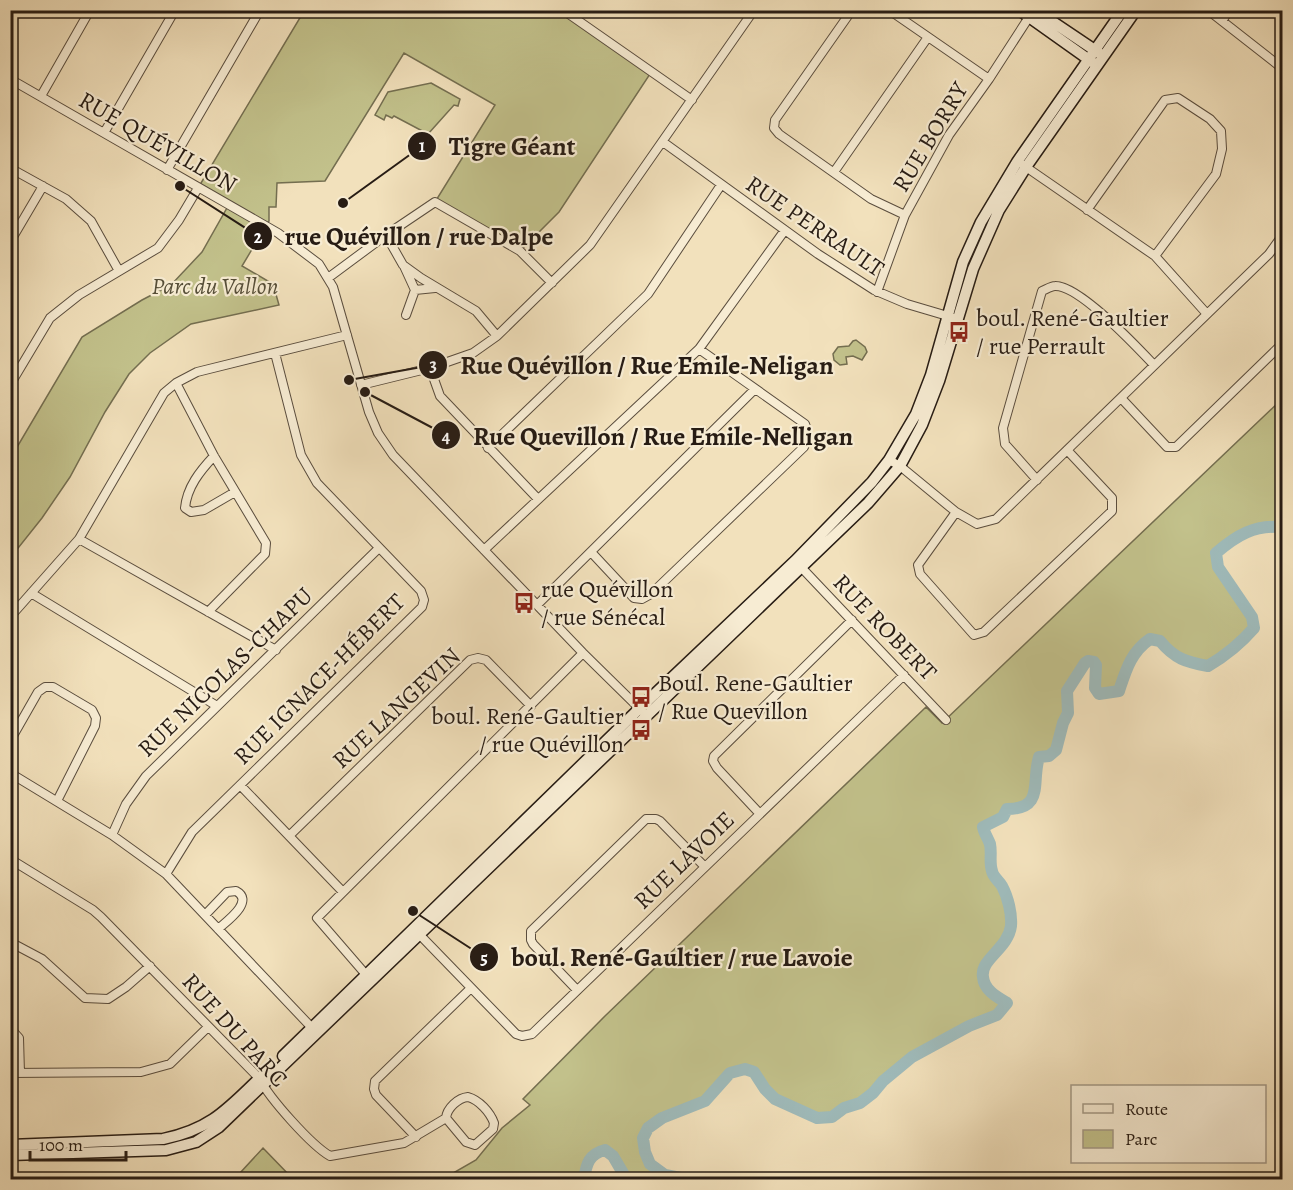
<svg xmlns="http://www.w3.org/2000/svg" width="1293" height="1190" viewBox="0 0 1293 1190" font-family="Alegreya,serif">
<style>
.green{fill:#c2c18b;stroke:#746e50;stroke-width:1.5}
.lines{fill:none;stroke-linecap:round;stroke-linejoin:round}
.river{stroke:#9fbbbb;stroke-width:12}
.street-casing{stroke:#5a4d3e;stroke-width:10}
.secondary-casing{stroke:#271c14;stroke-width:13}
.street{stroke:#f7ecd3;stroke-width:8}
.secondary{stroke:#f7ecd3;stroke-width:10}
.labels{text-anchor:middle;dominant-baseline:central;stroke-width:4.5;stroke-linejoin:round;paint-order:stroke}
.street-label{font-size:24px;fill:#271c14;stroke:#f7ecd3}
.park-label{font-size:24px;font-style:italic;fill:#564e38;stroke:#f7ecd3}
.poi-label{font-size:24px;fill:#271c14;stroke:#f7ecd3;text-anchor:start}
.leader{fill:none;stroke:#271c14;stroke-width:2}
.callout-dot{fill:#271c14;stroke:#f7ecd3;stroke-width:2}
.mark-label{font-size:18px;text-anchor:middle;font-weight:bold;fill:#fff}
.callout-label{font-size:26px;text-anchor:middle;font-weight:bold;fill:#271c14;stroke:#f7ecd3;stroke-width:4.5;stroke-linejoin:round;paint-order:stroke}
</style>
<rect width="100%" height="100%" fill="#f2e1bc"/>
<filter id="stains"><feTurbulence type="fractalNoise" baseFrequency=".00333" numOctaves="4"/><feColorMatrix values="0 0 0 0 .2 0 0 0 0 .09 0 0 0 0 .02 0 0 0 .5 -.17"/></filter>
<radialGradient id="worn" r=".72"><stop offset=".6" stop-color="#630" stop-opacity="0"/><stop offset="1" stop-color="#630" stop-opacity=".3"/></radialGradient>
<!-- green -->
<path class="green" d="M 304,11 L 563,11 L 652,71 L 559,212 L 520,251 L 435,202 L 495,105 L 404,53 L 325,181 L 277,183 L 276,207 L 269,207 L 269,221 L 242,266 L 273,284 L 279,305 L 191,324 L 150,353 L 129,374 L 105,412 L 70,477 L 42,518 L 11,557 L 10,459 L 82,337 L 142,300 L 171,285 L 202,252 L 228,206 L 198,188 Z
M 431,83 L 460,99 L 458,106 L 454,105 L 428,134 L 394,116 L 392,118 L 386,115 L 384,120 L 375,115 L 388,92 Z
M 856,340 L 865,347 L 867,352 L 862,360 L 853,356 L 846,357 L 847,364 L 840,365 L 834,360 L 833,354 L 838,347 L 849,346 L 853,341 Z
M 1282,399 L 1282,527 C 1254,525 1237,534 1216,553 L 1218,567 L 1252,617 L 1254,628 L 1225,656 L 1208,666 C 1186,662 1175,659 1160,641 L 1150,639 C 1131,652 1126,670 1119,691 L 1099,694 L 1095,688 L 1096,665 L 1094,662 L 1085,663 L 1067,691 L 1068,713 L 1063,723 L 1056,750 L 1049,756 L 1039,757 C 1031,783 1045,809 1007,809 L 1003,817 L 983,827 C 984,834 988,839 990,844 C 992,853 989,862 992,871 C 993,877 999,881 1002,886 C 1008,898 1012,914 1011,926 C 1006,960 952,969 1007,1003 L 997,1015 L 969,1026 L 912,1057 L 883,1081 L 873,1093 L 860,1103 L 844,1108 L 832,1117 L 817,1118 L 775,1099 L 765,1089 L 754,1072 L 744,1069 L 730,1073 L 705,1101 L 662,1118 L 648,1128 L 643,1138 L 645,1151 L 650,1164 L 665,1175 L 691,1179 L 627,1179 L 613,1156 L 605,1150 C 589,1154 586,1164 584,1179 L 441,1180 L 476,1160 L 502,1128 L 530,1105 L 523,1099 L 605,1016 L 926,707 L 942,723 Z
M 263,1148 L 293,1179 L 225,1179 L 239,1174 Z"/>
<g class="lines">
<!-- river -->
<path class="river" d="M 584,1180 C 586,1164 589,1154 605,1150 L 613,1156 L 627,1180
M 691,1180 L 665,1175 L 650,1164 L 645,1152 L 643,1138 L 648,1128 L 662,1118 L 705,1101 L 730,1073 L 745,1069 L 754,1072 L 765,1089 L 775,1099 L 817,1118 L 832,1117 L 844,1108 L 860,1103 L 873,1093 L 883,1081 L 912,1057 L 969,1026 L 997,1015 L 1007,1003 C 997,997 984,990 983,977 C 980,959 1008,949 1011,926 C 1012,914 1008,897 1002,886 C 999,881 993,877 992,871 C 989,862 992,853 990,844 C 988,838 984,833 983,827 L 1003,817 L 1007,809 C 1045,809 1031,782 1039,757 L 1049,756 L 1056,750 L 1063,723 L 1068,713 L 1067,691 L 1085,663 L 1088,661 L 1094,662 L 1096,665 L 1095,688 L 1099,694 L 1119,691 C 1126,670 1131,652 1150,639 L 1160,641 C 1175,659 1186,662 1208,666 C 1225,656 1241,643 1254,628 L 1252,617 L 1218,567 L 1216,553 C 1237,535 1254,525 1282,527"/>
<defs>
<path id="street" d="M 563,10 L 692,100
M 852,10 L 775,120 L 774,128 L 779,134 L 871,199 L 905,215
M 889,10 L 989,79
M 1208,10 L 1282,68
M 1222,21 L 1229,10
M 10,79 L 278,233 L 319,264 L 333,287 L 369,412 L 378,433 L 393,455 L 583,653 L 643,712
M 41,96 L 90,10
M 104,133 L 175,10
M 663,142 L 818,254 L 874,290 L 907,304 L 951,317
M 1023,165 L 1155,256 L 1207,314
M 10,168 L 66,199 L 91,221 L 119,271
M 167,170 L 260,10
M 834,172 L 928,37
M 1087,210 L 1165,100 L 1178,98 L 1210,119 L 1221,131 L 1222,149 L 1216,174 L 1155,256
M 386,235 L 403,265 L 421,278 L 476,311 L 497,336
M 10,242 L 43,186
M 404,266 L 415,290 L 435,288
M 328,278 L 386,235 L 435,202 L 520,251 L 552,283
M 877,292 L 905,215 L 949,135 L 989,79 L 1031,14
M 406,315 L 415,290
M 430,368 L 440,396 L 538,499
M 176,383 L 214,456 L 266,543 L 265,554 L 208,612
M 10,385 L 50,318 L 79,295 L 158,248 L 179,220 L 198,188
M 361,385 L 430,368 L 473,353 L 497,336 L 590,245 L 754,10
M 1121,398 L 1167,447 L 1176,447 L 1282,344
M 488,448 L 648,294 L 721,185
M 214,456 C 200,471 187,487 185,508 L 191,512 L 204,510 L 235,492
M 889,460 L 900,466 L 956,512 L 977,524 L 996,519 L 1269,254 L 1282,236
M 1037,480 L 1005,444 L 1003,428 L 1042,291 C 1045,290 1051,286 1055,286 C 1079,285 1137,347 1154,365
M 956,512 L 918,565 L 920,574 L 974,635 L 984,632 L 1112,511 L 1112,498 L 1067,450
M 79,539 L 276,650
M 484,550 L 699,349 L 785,230
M 591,552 L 634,598 L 642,599 L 651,594 L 804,447 C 808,438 809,433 805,424 L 699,349
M 799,565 L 946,720
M 31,593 L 217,706
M 537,605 L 755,389
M 10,617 L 79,539 L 164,393 L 176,383 L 197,372 L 347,335
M 10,741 L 38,692 L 45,687 L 53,687 L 92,710 L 96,718 L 95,726 L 57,801
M 10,773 L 112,835 L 166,874 L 314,1030
M 240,785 L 343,892
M 760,814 L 717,768 L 713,761 L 714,756 L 852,620
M 112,835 L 126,804 L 146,776 L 379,548
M 289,836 L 470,660 L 478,658 L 486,660 L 531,706
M 10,859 L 93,910 L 101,917 L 259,1078 C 270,1099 311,1145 330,1156 L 404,1143 L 446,1118
M 166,874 L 192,832 L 422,607 L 424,600 L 421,591 L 317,483 L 301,455 L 275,353
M 205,915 L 227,892 L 236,891 C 255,901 227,921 218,929
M 417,932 L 516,1034 L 522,1036 L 532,1034 L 904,675
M 10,942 L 42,959 L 85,998 L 108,999 L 126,987 L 150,966
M 368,977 L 317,918 L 583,653
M 577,990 L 533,944 L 531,940 L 531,931 L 646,819 L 656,819 L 660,821 L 705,867
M 10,1028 L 19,1038 L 20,1073
M 10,1073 L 141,1072 L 170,1064 L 208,1027
M 468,1097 C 479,1100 490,1112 494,1123 L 493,1129 L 475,1145 L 466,1142 L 446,1118 C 447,1108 458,1098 468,1097 Z
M 416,1137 L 376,1095 L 374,1089 L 375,1081 L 471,988"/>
<path id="secondary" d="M 1019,10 L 1095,64
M 1035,10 L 1099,53
M 283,1056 L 640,708 L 795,561 L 872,482 L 889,460 L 916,414 L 931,375 L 963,262 L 981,222 L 1017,162 L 1123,10
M 10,1145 L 163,1139 C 213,1129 230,1106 265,1073
M 10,1155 L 166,1150 L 196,1142 L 219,1127 L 868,503 L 900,466 L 922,425 L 939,381 L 973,269 L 999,210 L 1026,167 L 1136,10"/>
</defs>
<!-- street casing -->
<use href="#street" class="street-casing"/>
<!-- secondary casing -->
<use href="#secondary" class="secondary-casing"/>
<!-- street -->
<use href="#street" class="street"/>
<!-- secondary -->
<use href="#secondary" class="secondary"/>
</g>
<!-- icons -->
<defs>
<symbol id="bus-bare" viewBox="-9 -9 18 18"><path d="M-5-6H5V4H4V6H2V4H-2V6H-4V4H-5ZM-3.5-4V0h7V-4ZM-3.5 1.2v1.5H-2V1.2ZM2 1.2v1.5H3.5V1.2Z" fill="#8f2418" stroke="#f7ecd3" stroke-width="2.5" paint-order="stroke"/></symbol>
</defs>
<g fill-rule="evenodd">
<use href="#bus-bare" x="944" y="317" width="30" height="30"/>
<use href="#bus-bare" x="509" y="588" width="30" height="30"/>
<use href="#bus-bare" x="626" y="682" width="30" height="30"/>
<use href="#bus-bare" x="626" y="715" width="30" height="30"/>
</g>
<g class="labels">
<!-- street labels -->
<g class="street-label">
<text transform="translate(930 137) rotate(-59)">RUE BORRY</text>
<text transform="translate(158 142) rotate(30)">RUE QUÉVILLON</text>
<text transform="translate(815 226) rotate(34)">RUE PERRAULT</text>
<text transform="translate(885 627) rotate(46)">RUE ROBERT</text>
<text transform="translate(225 672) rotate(-44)">RUE NICOLAS-CHAPU</text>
<text transform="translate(319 679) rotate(-45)">RUE IGNACE-HÉBERT</text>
<text transform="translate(396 708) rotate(-43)">RUE LANGEVIN</text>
<text transform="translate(684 860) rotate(-44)">RUE LAVOIE</text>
<text transform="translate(235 1030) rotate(48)">RUE DU PARC</text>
</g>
<!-- park labels -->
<g class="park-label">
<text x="215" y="286">Parc du Vallon</text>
</g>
<!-- poi labels -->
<g class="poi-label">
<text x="976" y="318">boul. René-Gaultier<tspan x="976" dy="28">/ rue Perrault</tspan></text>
<text x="541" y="589">rue Quévillon<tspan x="541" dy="28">/ rue Sénécal</tspan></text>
<text x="658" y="683">Boul. Rene-Gaultier<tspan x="658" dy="28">/ Rue Quevillon</tspan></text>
<text x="624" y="716" text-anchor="end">boul. René-Gaultier<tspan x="624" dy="28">/ rue Quévillon</tspan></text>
</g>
</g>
<!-- callouts -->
<path class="leader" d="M343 203L422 146M180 186L258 236M349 380L433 365M365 392L446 435M413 911L484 957"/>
<g class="callout-dot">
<circle cx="343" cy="203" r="6"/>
<circle cx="180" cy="186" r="6"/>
<circle cx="349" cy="380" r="6"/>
<circle cx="365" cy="392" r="6"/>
<circle cx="413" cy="911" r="6"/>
<circle cx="422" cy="146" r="15"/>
<circle cx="258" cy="236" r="15"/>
<circle cx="433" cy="365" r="15"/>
<circle cx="446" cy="435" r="15"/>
<circle cx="484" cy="957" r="15"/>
</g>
<g class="mark-label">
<text x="422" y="152">1</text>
<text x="258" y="243">2</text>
<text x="433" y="371">3</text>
<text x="446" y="442">4</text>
<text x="484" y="964">5</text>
</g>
<g class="callout-label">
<text x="512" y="155">Tigre Géant</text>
<text x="419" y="245">rue Quévillon / rue Dalpe</text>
<text x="647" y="374">Rue Quévillon / Rue Emile-Neligan</text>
<text x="663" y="445">Rue Quevillon / Rue Emile-Nelligan</text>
<text x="682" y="966">boul. René-Gaultier / rue Lavoie</text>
</g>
<!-- margin -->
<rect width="1293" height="1190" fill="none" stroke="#f2e1bc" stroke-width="36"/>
<rect x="12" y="12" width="1269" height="1166" fill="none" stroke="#271c14" stroke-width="3"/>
<rect x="18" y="18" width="1257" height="1154" fill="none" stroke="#271c14" stroke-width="1.5"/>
<!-- legend -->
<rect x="1071" y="1085" width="195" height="78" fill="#f7ecd3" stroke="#a49987" stroke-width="1.5"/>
<rect x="1083" y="1104" width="30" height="9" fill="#f7ecd3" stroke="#a49987" stroke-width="1.5"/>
<text x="1125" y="1115" font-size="18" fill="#271c14">Route</text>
<rect x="1083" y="1130" width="30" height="18" fill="#c2c18b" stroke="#a49987" stroke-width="1.5"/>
<text x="1125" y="1145" font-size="18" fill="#271c14">Parc</text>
<!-- scale -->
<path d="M30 1151v9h96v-9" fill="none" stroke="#271c14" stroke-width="3"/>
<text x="39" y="1151" font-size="18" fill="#271c14" stroke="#f7ecd3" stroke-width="4.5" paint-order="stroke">100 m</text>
<rect width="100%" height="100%" filter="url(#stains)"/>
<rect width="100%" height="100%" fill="url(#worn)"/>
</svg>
